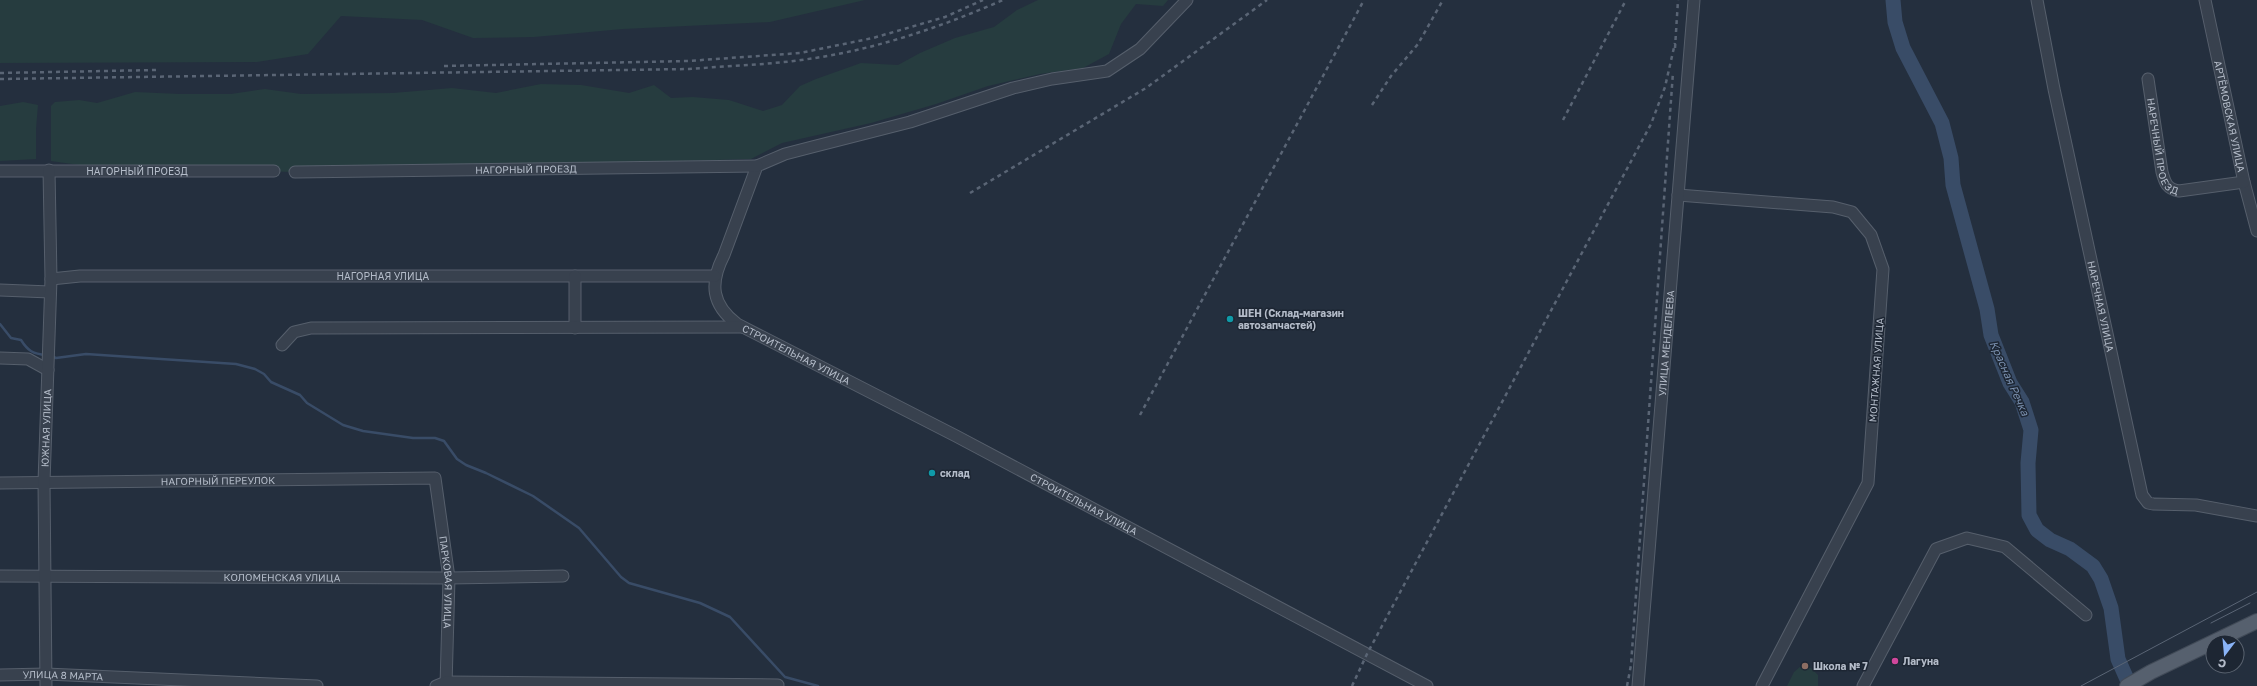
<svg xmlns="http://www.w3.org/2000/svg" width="2257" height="686" viewBox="0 0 2257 686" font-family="'Golos Text',sans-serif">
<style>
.green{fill:#263c3f}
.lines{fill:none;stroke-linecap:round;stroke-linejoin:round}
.stream{stroke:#394c67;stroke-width:2.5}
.river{stroke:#394c67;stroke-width:15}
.minor-casing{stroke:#565f6c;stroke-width:13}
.major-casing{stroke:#414a57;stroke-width:16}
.minor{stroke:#38414e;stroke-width:11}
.major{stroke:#56606e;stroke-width:14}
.tram{stroke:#5a6575;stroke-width:1}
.rail{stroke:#5a6575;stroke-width:2.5;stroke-dasharray:4 4;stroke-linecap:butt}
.culture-dot{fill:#0f9aa8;stroke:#1d2633;stroke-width:1.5}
.hotel-dot{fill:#d1479c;stroke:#1d2633;stroke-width:1.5}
.education-dot{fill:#8d6e63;stroke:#1d2633;stroke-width:1.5}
.labels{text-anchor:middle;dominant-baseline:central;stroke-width:3;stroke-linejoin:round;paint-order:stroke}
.street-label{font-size:10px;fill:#b4bcc9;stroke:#1d2633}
.poi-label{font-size:10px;font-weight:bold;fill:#b4bcc9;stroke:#1d2633;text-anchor:start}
.water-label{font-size:11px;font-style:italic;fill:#7c92b1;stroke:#1d2633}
</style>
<rect width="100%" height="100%" fill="#242f3e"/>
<!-- green -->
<path class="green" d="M 0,0 L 865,0 L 770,22 L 623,29 L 534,37 L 473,38 L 422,20 L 341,16 L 308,54 L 257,62 L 0,63 Z
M 1038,0 L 1168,0 L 1163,6 L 1136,4 L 1121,24 L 1109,54 L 1083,68 L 1040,74 L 988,86 L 936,104 L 871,123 L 782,143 L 751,159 L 295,172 L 93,167 L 51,161 L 51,106 L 55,102 L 79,100 L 97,103 L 135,92 L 180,94 L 231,94 L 265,89 L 301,94 L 393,93 L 452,88 L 496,93 L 541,84 L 581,85 L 629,93 L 654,85 L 671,98 L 693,97 L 729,100 L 763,111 L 782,105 L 800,86 L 816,79 L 861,63 L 898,65 L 920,53 L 955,38 L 994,27 L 1017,10 Z
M 23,102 L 38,105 L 36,129 L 36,159 L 0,161 L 0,106 Z
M 1801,666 L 1811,668 L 1818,675 L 1818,686 L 1787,686 L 1794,672 Z"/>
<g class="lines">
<!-- stream -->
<path class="stream" d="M 0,324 L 11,338 L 21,340 C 28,351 33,354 46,355
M 51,356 L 56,358 L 86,354 L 236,364 L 255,369 L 264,374 L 271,382 L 300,395 L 307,403 L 343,425 L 363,431 L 413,438 L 435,438 L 444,441 L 457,459 L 466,465 L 486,473 L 533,496 L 579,528 L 621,577 L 629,583 L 700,603 L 730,617 L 785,677 L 818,686"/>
<!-- river -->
<path class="river" d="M 1893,0 L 1895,22 L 1903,48 L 1942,123 L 1951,158 L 1953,185 L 1987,309 L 1991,335 L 2010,383 L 2022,402 L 2031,430 L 2028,463 L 2029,515 L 2037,530 L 2050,540 L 2070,549 L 2093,566 L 2101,579 L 2111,608 L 2118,659 L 2130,686"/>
<defs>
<g id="minor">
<path id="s1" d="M 1187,0 L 1140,49 L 1107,71 L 1052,79 L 1013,88 L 910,122 L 812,147 L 785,154 L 757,166 L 724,255 C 709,284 712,305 737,324 L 956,436 L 1427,686"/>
<path id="s2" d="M 2037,0 L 2054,89 L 2142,495 L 2148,503 L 2153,504 L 2196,505 L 2257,516"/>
<path id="s3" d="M 2205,0 L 2244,182 L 2257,231"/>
<path id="s4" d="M 2148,79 L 2162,172 C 2165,183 2167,189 2179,191 L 2244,182"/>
<path id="s5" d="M 0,171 L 274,171"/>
<path id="s6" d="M 295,172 L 757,166"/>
<path d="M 1678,195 L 1833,207 L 1852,212 L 1871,235 L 1883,269 L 1868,483 L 1762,686"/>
<path id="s7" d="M 51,279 L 80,276 L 715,276"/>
<path d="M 0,290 L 50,292"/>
<path d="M 575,328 L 575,276"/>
<path d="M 282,345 L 294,332 L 311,328 L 742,327"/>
<path d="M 0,358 L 28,359 L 48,370"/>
<path id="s8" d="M 0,483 L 435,478 L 449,578 L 446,686"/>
<path id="s9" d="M 0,576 L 449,578 L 563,576"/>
<path id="s10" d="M 0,675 L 46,674 L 317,686"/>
<path id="s11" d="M 46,686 L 44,482 L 51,279 L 49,170"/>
<path d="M 436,686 L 446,682 L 778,685"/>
<path id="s12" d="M 1638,686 L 1694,0"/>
<path d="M 1863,686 L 1936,549 L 1967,538 L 2005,547 L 2086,615"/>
</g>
<path id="major" d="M 2127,686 L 2151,672 L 2257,621"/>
</defs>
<!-- minor casing -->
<use href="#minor" class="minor-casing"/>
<!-- major casing -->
<use href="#major" class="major-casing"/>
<!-- minor -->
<use href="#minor" class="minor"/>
<!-- major -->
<use href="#major" class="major"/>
<!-- tram -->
<path class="tram" d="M 2211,623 L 2250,603
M 2081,686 L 2257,592"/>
<!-- rail -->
<path class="rail" d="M 1675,48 L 1678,0
M 444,66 L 688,61 L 800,53 L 873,38 L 945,17 L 983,0
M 0,73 L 156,70
M 0,79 L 689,69 C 726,66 764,65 801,60 C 871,51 939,28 1003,0
M 1372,105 L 1391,76 L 1418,44 L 1443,0
M 1563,120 L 1626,0
M 970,193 L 1146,88 L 1267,0
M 1140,415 L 1364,0
M 1352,686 L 1367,654 L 1651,124 L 1665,87 L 1675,43
M 1627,686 L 1631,665 L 1673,72"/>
</g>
<!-- markers -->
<g class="culture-dot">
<circle cx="1230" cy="319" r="4"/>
<circle cx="932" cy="473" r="4"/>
</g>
<circle class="hotel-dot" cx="1895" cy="661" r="4"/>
<circle class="education-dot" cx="1805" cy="666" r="4"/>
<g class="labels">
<!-- street labels -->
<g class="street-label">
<text stroke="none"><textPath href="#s3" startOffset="119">АРТЁМОВСКАЯ УЛИЦА</textPath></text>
<text stroke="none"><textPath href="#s4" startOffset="70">НАРЕЧНЫЙ ПРОЕЗД</textPath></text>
<text stroke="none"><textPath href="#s6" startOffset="231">НАГОРНЫЙ ПРОЕЗД</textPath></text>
<text stroke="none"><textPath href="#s5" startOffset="137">НАГОРНЫЙ ПРОЕЗД</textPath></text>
<text stroke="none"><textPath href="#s7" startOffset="332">НАГОРНАЯ УЛИЦА</textPath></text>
<text stroke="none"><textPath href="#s2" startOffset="313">НАРЕЧНАЯ УЛИЦА</textPath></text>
<text stroke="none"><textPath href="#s12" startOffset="344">УЛИЦА МЕНДЕЛЕЕВА</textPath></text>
<text stroke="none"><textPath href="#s1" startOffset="711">СТРОИТЕЛЬНАЯ УЛИЦА</textPath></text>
<text transform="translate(1876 370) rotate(-86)">МОНТАЖНАЯ УЛИЦА</text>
<text stroke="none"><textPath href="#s11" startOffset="258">ЮЖНАЯ УЛИЦА</textPath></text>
<text stroke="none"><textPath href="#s8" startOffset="218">НАГОРНЫЙ ПЕРЕУЛОК</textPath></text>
<text stroke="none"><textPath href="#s1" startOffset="1035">СТРОИТЕЛЬНАЯ УЛИЦА</textPath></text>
<text stroke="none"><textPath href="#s9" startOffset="282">КОЛОМЕНСКАЯ УЛИЦА</textPath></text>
<text stroke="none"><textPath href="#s8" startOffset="540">ПАРКОВАЯ УЛИЦА</textPath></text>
<text stroke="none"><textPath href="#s10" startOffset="63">УЛИЦА 8 МАРТА</textPath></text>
</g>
<!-- poi labels -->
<g class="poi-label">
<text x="1238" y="313">ШЕН (Склад-магазин<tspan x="1238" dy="12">автозапчастей)</tspan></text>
<text x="940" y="473">склад</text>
<text x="1903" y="661">Лагуна</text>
<text x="1813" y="666">Школа № 7</text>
</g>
<!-- water labels -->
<g class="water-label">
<text transform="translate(2010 378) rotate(66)">Красная Речка</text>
</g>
</g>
<!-- north arrow -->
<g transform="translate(2225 654) rotate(196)"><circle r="19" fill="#1d2633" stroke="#59626f"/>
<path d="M0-3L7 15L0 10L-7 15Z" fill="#8ab4f8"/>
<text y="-6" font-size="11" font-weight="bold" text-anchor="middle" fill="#b4bcc9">С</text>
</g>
</svg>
